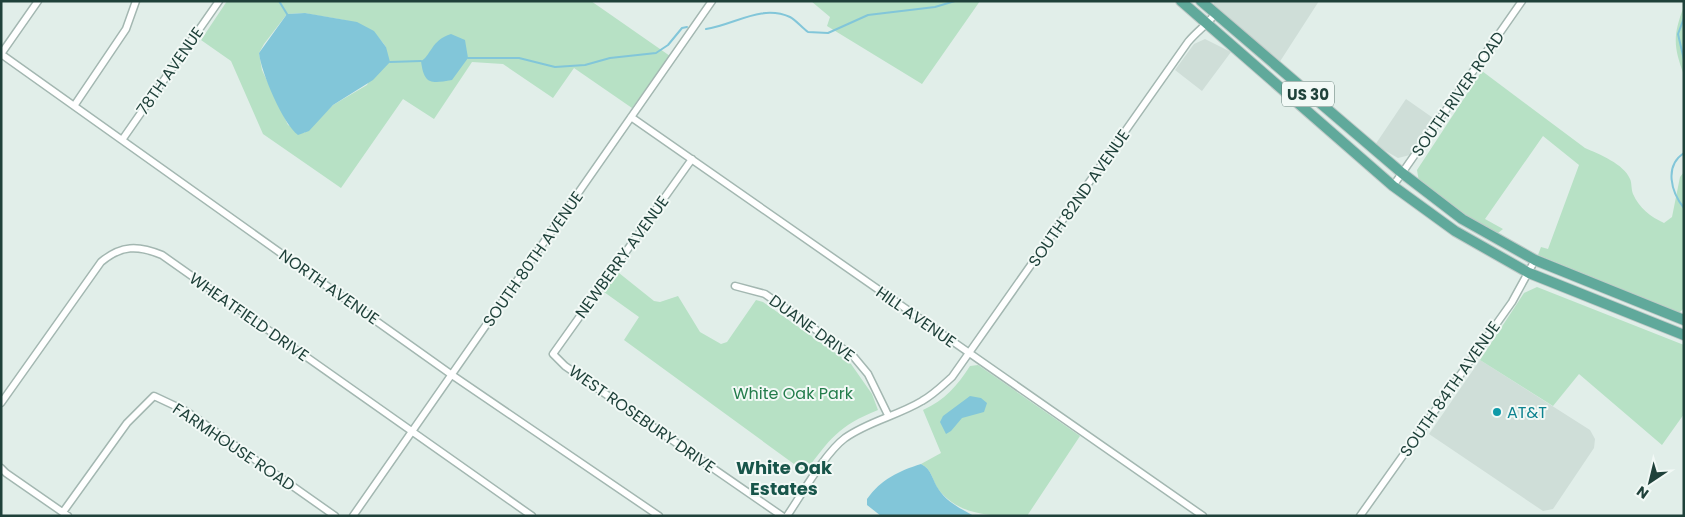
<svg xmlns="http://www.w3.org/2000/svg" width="1685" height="517" viewBox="0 0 1685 517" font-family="Poppins,sans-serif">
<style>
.built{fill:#cfded8}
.green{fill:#b7e1c5;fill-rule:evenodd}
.water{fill:#82c6d9}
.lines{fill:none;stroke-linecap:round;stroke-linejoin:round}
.stream{stroke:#82c6d9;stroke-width:2}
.street-casing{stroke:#a3b7b1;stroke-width:9}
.primary-casing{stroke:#c0cac8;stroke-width:12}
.street{stroke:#fff;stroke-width:6}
.primary{stroke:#60a99b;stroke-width:10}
.culture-dot{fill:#0f9aa8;stroke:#f2f9f6;stroke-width:2}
.labels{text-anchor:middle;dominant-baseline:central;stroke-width:4;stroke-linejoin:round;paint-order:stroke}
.shield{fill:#f2f9f6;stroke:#5e7872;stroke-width:1}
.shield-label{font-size:15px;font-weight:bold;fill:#1f413a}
.street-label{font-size:16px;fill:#1f413a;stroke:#f2f9f6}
.park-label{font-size:16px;fill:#247d4c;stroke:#f2f9f6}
.culture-label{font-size:16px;fill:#0d838f;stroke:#f2f9f6;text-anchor:start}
.neighbourhood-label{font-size:18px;font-weight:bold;fill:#18554a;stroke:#f2f9f6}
</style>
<rect width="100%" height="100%" fill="#e1eee9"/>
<!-- built -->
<path class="built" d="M 1215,1 L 1319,1 L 1279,63 L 1213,5 Z
M 1205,39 L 1231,52 L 1202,91 L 1175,70 L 1194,44 Z
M 1406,99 L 1436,120 L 1410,155 L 1398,158 L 1375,145 Z
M 1480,360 L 1590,430 L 1595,439 L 1594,448 L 1553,509 L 1543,511 L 1429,434 Z"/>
<!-- green -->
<path class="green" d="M 227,1 L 591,1 L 670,56 L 632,108 L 574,68 L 553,98 L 503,64 L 472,62 L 434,119 L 403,99 L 341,188 L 263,134 L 231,61 L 201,40 ZM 305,13 C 334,20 367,17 386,47 L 367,85 L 333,105 L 304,133 L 288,125 L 262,70 L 259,53 L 264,44 L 287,14 Z
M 811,1 L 980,1 L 922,84 L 827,26 L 830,17 Z
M 1684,6 L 1684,75 C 1673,46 1673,35 1684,6 Z
M 1482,71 L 1585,148 C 1599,154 1624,164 1630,179 C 1632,183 1631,189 1633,194 C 1639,208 1651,217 1664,223 L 1672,217 L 1680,177 L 1684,172 L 1684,308 L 1679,313 L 1538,255 L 1541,247 L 1548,249 L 1579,165 L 1543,136 L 1485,219 L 1503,229 L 1498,233 L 1470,219 L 1419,182 L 1417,170 Z
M 619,273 L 654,301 L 660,302 L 678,296 L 700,332 L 721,344 L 727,342 L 756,300 L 763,302 L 851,364 L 872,394 L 878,410 C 838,426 830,439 805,472 L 624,340 L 639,317 L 604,292 Z
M 1537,287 L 1684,345 L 1684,414 L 1662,445 L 1579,374 L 1553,406 L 1480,360 L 1524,293 Z
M 978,365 L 1080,436 L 1027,516 C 993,516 960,517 938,489 C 932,480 932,469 921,464 L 941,453 L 923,410 C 945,400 957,386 970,366 Z"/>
<!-- water -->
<path class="water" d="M 305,13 L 357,22 L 374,31 L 386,47 L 390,62 L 373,80 L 333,105 L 309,131 L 298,135 C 283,124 261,72 259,53 L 287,14 Z
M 451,34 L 465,40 L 468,58 L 452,80 C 430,84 424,84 421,61 C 431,56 431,40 451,34 Z
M 970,396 L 981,398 L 987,403 L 984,412 L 962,418 L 951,431 L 946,434 L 940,422 L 943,416 Z
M 921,464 C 932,469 932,480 939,490 C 947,502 961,509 974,516 L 881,516 L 867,505 L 867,499 C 881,479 899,471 921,464 Z"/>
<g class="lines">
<!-- stream -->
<path class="stream" d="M 279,1 L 287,14
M 1684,18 L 1678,34 L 1684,60
M 706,29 C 734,25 761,4 790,17 C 796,20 802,28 808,32 L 828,33 L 868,15 L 935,7 L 955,1
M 468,58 L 519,58 L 555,67 L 585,65 L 610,58 L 656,53 L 668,45 L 682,28 L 687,27
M 390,62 L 421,61
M 1684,153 C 1664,166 1671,192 1684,208"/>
<defs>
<path id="street" d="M 1,54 L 452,375 L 659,516
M 1,54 L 38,1
M 74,106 L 126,29 L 136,1
M 631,117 L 1203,516
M 122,140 L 219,1
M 692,159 L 553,354 L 565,366 L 782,516
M 1393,186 L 1522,1
M 735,286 L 765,294 L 853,356 L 868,374 L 888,415
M 1,403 L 101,262 C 121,245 138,245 162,255 L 532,516
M 1,468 L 6,473 L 68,516
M 63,512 L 127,423 L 154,396 L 186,411 L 335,516
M 353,516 L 712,1
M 787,516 C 802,494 825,453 845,438 C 869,421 897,416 922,401 C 933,395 942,386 952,377 L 1188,42 C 1197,31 1207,25 1215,14
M 1360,516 L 1512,302 L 1535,260"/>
<path id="primary" d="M 1181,1 L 1393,186 L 1455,231 L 1529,273 L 1684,335
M 1201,1 L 1402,173 L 1462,219 L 1535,260 L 1684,320"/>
</defs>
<!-- street casing -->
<use href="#street" class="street-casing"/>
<!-- primary casing -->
<use href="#primary" class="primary-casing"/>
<!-- street -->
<use href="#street" class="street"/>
<!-- primary -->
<use href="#primary" class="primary"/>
</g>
<!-- markers -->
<circle class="culture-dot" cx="1497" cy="412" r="5"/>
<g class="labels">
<!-- shield labels -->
<rect class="shield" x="1282" y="81.5" width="52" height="25" rx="4"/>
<g class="shield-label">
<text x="1308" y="94">US 30</text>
</g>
<!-- street labels -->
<g class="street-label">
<text transform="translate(170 71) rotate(-55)">78TH AVENUE</text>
<text transform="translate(1458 94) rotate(-55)">SOUTH RIVER ROAD</text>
<text transform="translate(1079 198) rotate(-55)">SOUTH 82ND AVENUE</text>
<text transform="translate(622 257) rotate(-54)">NEWBERRY AVENUE</text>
<text transform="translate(533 259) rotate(-55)">SOUTH 80TH AVENUE</text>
<text transform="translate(329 287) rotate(35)">NORTH AVENUE</text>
<text transform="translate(249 317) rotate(35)">WHEATFIELD DRIVE</text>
<text transform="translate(916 317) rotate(35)">HILL AVENUE</text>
<text transform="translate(812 328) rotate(36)">DUANE DRIVE</text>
<text transform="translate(1450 389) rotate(-55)">SOUTH 84TH AVENUE</text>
<text transform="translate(642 419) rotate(35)">WEST ROSEBURY DRIVE</text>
<text transform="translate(234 447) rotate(34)">FARMHOUSE ROAD</text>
</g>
<!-- park labels -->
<g class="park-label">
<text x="793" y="393">White Oak Park</text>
</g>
<!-- culture labels -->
<g class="culture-label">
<text x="1507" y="412">AT&amp;T</text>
</g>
<!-- neighbourhood labels -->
<g class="neighbourhood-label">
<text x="784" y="467">White Oak<tspan x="784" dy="21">Estates</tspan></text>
</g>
</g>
<!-- border -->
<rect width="1685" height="517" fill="none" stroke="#1f413a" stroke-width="5"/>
<!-- north arrow -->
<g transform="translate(1650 482) rotate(215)" stroke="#f2f9f6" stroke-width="4" paint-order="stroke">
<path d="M0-4L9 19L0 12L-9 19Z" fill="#1f413a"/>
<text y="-8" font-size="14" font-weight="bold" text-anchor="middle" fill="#1f413a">N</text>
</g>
</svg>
